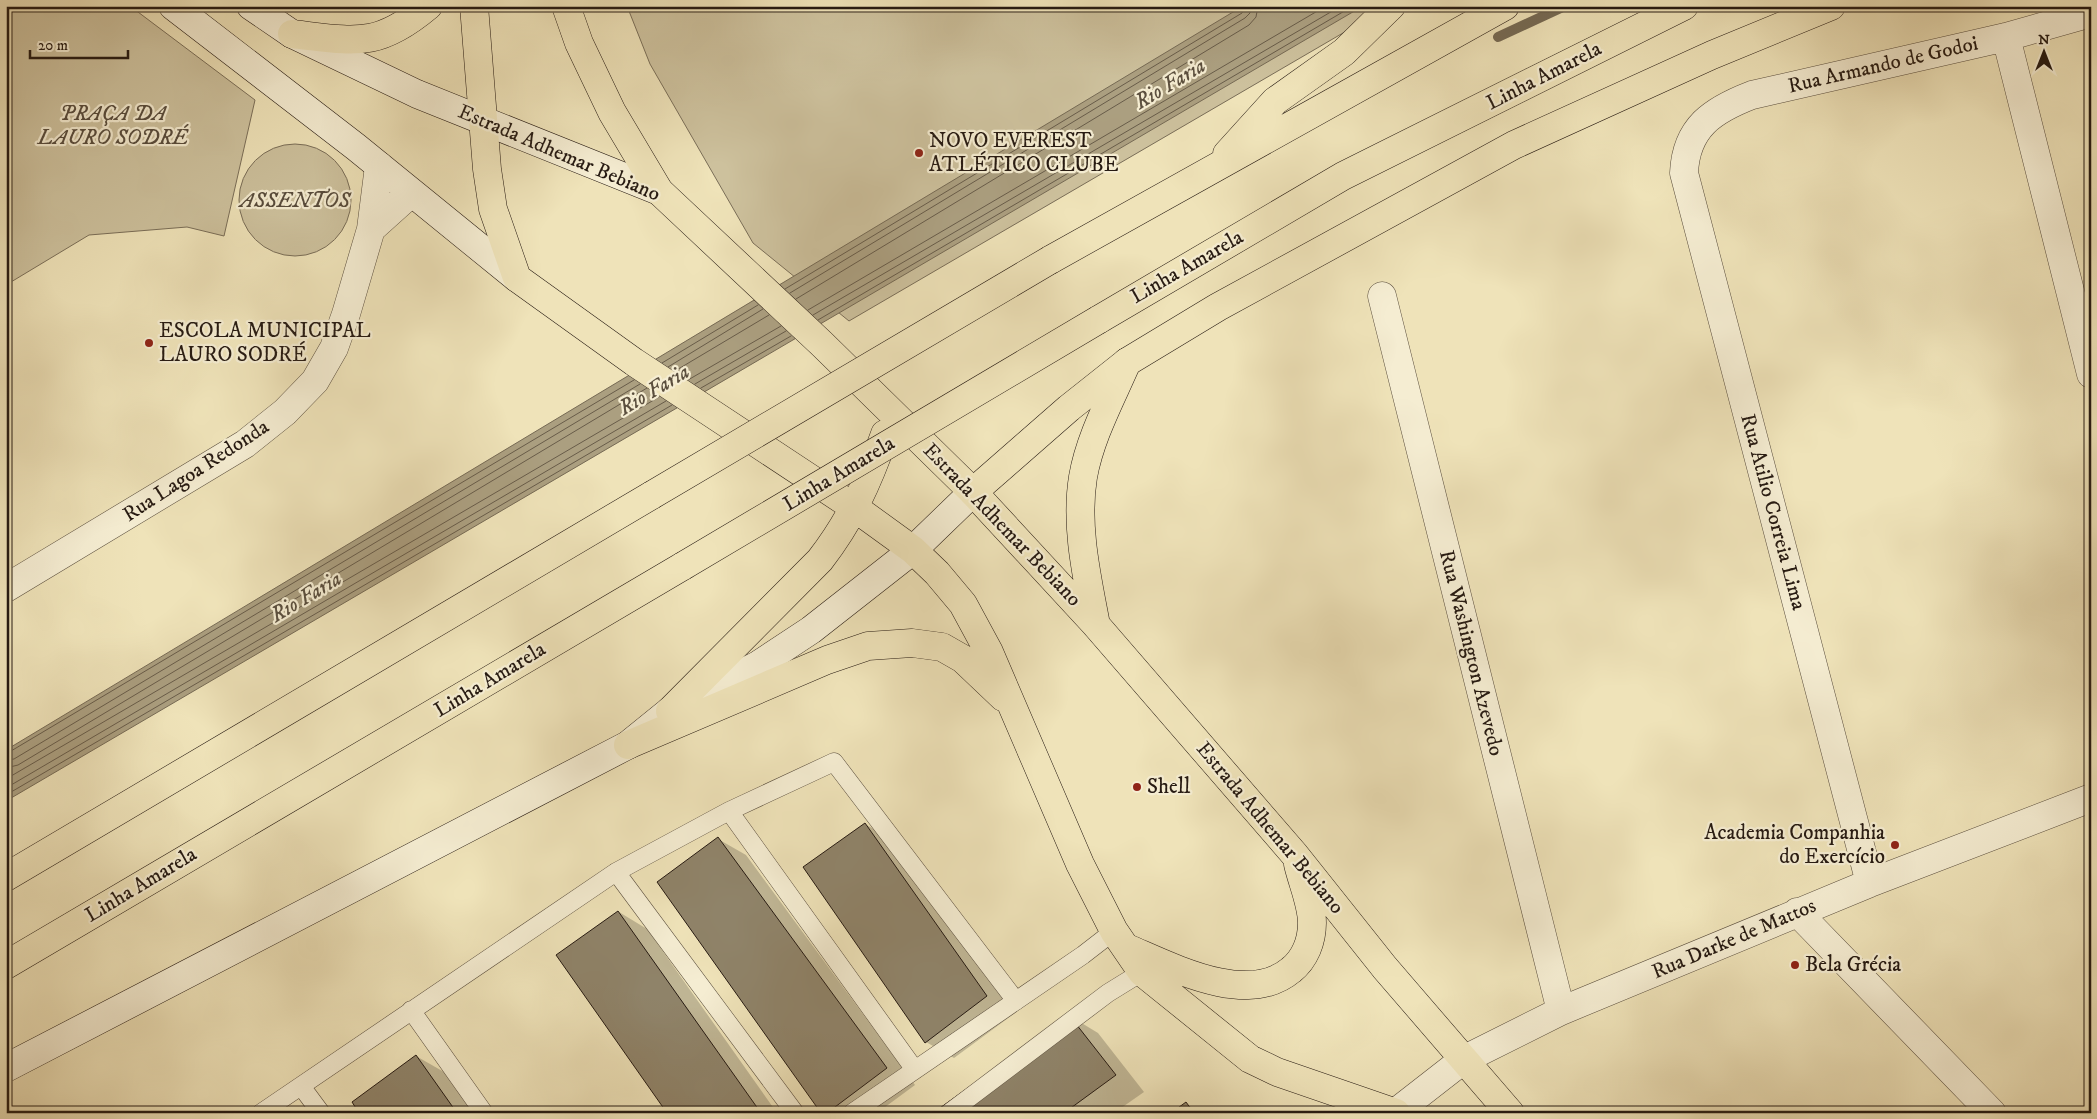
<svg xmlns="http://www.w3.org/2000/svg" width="2097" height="1119" viewBox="0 0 2097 1119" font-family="'IM FELL DW Pica',serif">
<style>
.green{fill:#cdc19d;stroke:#7a6e58}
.water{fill:#ab9f80;stroke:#766a54}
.shadow{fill:#0003}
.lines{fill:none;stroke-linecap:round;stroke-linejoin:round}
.shore{stroke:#685c49;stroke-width:1}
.stream{stroke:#766a54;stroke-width:10}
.building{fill:#8f8369;stroke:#261a12}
.lane-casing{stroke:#584c3c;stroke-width:19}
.street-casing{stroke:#584c3c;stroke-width:29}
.secondary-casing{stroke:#261a12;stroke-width:29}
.primary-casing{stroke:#261a12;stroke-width:29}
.highway-casing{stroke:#261a12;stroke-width:29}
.lane{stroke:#f5edd2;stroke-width:18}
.street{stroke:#f5edd2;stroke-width:28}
.secondary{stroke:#f5edd2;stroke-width:28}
.primary{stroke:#efe3b9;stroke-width:28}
.highway{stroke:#efe3b9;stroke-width:28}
.highway-bridge-casing{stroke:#261a12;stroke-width:29;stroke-linecap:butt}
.highway-bridge{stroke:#efe3b9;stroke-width:28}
.poi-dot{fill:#8f2418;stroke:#f5edd2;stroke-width:2}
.labels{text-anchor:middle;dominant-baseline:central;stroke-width:4.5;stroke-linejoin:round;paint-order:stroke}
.street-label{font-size:21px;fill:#261a12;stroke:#f5edd2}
.park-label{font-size:21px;font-style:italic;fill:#584c3c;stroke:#f5edd2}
.poi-label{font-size:21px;fill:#261a12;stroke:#f5edd2;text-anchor:start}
.water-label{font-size:22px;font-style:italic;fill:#5b4f3e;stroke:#f5edd2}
</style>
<rect width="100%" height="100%" fill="#efe3b9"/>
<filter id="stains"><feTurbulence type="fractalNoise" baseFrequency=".004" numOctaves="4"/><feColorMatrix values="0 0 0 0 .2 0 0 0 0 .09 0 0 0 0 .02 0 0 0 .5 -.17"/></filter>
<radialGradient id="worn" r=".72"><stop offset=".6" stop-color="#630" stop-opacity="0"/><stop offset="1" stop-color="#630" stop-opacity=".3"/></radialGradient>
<!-- green -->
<path class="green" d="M 6,6 L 130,6 L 255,100 L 224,236 L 187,227 L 89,235 L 6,285 Z
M 627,6 L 1372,6 L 1367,19 L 849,321 L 753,243 L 650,64 Z
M239 200a56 56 0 1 1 112 0a56 56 0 1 1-112 0Z"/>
<!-- water -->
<path class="water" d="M 1243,6 L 1363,6 L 6,801 L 6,750 Z"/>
<!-- shadow -->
<path class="shadow" d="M 865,824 L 893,840 L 1015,1013 L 954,1058 L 926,1042 Z
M 718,839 L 746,855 L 915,1085 L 877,1113 L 822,1113 Z
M 619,912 L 647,929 L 777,1113 L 668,1113 Z
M 1070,1016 L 1098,1033 L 1144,1092 L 1114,1113 L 935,1113 Z
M 416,1056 L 444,1072 L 473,1113 L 361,1113 Z
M 1186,1104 L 1202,1113 L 1173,1113 Z"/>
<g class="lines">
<!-- shore -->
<path class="shore" d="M 785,289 L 1242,13 L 1245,6
M 790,293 L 1245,18 L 1250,13 L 1251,6
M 796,299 L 1249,25 L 1256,17 L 1258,6
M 808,310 L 1326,6
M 813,315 L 1341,6
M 818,320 L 1353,6
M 662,363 L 758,305
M 668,367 L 763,309
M 675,371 L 769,315
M 688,380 L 781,326
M 695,384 L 786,331
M 701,388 L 791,336
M 6,754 L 634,380
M 6,760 L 14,759 L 640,384
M 6,768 L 18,765 L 647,388
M 6,779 L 659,397
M 6,788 L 666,401
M 6,795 L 672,405"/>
<!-- stream -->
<path class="stream" d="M 1498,37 L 1565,6"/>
</g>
<!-- building -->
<path class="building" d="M 865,823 L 987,996 L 925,1043 L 803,867 Z
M 718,837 L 887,1068 L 827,1113 L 821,1113 L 657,882 Z
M 618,911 L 761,1113 L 667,1113 L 556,955 Z
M 1069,1015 L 1116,1075 L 1064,1113 L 933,1113 Z
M 416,1055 L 457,1113 L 359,1113 L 352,1102 Z
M 1186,1102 L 1194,1113 L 1171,1113 Z"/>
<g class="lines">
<defs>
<path id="lane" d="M 729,811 L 915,1070
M 616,872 L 795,1113
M 411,1010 L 484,1113
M 301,1086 L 321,1113
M 261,1113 L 616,872 L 729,811 L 834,762 L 1016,1001
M 852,1113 L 1083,955 L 1114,931
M 949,1113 L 1108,993 L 1142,972"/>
<path id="street" d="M 2006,37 L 2091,374
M 371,229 L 411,193
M 1382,296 L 1561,1011
M 6,588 L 245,444 L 285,412 L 315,381 L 334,348 L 346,314 L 371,229 L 379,166
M 1870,883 L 1684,173 C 1686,127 1713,110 1752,95 L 2006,37 L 2091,13
M 1797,912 L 1992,1113
M 1395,1113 L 1463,1060 L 1561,1011 L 1870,883 L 2091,798"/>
<path id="secondary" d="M 173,6 L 356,147 L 517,278
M 251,6 L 292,34 L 417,94 L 659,191
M 6,1068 L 628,745 L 670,711 L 758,665 L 811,630 L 913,550 L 973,492"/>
<path id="primary" d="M 474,6 L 487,169 L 493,209 L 517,278 L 634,362 L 855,508 L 913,550 L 937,573 L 963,604 L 989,652 L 1080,864 L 1114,931 L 1142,972 L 1250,1059 L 1277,1072 L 1396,1113
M 566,6 L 579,43 L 612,112 L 659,191 L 822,344 L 973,492 L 1096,625 L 1295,855 L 1385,968 L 1510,1113
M 292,34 C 355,41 377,49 428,6
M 1096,625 C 1087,577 1075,526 1083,477 C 1090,437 1111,399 1127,362
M 670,711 L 820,560 C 851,520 868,482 885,434
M 628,745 L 827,660 L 868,646 L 912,643 L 942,647 L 963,659 L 1003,697
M 1127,948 C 1172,967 1247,1007 1291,970 C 1305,959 1312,941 1312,923 C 1312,904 1302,882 1298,864"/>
<path id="highway" d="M 1227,154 L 1275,101 L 1344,52 L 1391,6
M 1050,260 L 1505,6
M 1098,320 L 1343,176 L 1684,6
M 973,492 L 1069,408 L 1127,362 L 1218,307 L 1514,145 L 1712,55 L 1831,6
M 6,877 L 652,495
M 6,965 L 683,566"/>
</defs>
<!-- lane casing -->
<use href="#lane" class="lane-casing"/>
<!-- street casing -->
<use href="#street" class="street-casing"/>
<!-- secondary casing -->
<use href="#secondary" class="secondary-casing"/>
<!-- primary casing -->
<use href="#primary" class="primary-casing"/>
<!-- highway casing -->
<use href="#highway" class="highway-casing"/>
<!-- lane -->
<use href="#lane" class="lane"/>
<!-- street -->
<use href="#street" class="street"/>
<!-- secondary -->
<use href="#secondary" class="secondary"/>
<!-- primary -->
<use href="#primary" class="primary"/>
<!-- highway -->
<use href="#highway" class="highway"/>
<defs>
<path id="highway-bridge" d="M 652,495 L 1050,260
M 683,566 L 1098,320"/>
</defs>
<!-- highway-bridge casing -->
<use href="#highway-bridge" class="highway-bridge-casing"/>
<!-- highway-bridge -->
<use href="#highway-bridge" class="highway-bridge"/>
</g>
<!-- markers -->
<g class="poi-dot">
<circle cx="919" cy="153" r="5"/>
<circle cx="149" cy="343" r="5"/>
<circle cx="1137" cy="787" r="5"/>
<circle cx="1895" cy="845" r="5"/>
<circle cx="1795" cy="965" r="5"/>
</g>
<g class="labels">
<!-- street labels -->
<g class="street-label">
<text transform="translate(1883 65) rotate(-13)">Rua Armando de Godoi</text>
<text transform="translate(1544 76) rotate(-27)">Linha Amarela</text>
<text transform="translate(559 153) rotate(23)">Estrada Adhemar Bebiano</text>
<text transform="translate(1187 267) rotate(-30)">Linha Amarela</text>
<text transform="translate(196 471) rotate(-33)">Rua Lagoa Redonda</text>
<text transform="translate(839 474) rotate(-31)">Linha Amarela</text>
<text transform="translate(1773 512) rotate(75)">Rua Atilio Correia Lima</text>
<text transform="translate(1002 525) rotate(46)">Estrada Adhemar Bebiano</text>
<text transform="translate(1471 653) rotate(76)">Rua Washington Azevedo</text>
<text transform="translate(490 680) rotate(-31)">Linha Amarela</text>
<text transform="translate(1270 828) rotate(50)">Estrada Adhemar Bebiano</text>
<text transform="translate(141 885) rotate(-31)">Linha Amarela</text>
<text transform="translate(1734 939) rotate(-23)">Rua Darke de Mattos</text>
</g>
<!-- park labels -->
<g class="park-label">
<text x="113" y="114">PRAÇA DA<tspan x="113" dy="24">LAURO SODRÉ</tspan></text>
<text x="295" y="201">ASSENTOS</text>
</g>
<!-- poi labels -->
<g class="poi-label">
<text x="929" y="141">NOVO EVEREST<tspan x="929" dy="24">ATLÉTICO CLUBE</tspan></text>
<text x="159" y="331">ESCOLA MUNICIPAL<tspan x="159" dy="24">LAURO SODRÉ</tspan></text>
<text x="1147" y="787">Shell</text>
<text x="1885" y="833" text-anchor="end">Academia Companhia<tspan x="1885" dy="24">do Exercício</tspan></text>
<text x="1805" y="965">Bela Grécia</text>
</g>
<!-- water labels -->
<g class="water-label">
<text transform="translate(1170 84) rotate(-31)">Rio Faria</text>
<text transform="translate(654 390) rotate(-31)">Rio Faria</text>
<text transform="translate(306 597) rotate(-31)">Rio Faria</text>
</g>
</g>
<!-- margin -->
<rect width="2097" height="1119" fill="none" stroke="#efe3b9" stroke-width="25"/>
<rect x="8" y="8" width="2082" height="1104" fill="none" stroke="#261a12" stroke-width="2.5"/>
<rect x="12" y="12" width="2072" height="1094" fill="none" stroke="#261a12"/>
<!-- north arrow -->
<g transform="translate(2044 52)" stroke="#f5edd2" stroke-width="4" paint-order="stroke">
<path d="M0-4L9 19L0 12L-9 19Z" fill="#261a12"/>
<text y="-8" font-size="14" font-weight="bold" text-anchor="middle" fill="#261a12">N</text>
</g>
<!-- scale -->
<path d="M30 50v8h98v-8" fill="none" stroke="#261a12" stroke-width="2.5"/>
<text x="38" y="50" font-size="15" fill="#261a12" stroke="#f5edd2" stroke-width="4" paint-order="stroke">20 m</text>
<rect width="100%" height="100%" filter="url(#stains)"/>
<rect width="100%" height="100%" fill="url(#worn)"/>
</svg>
